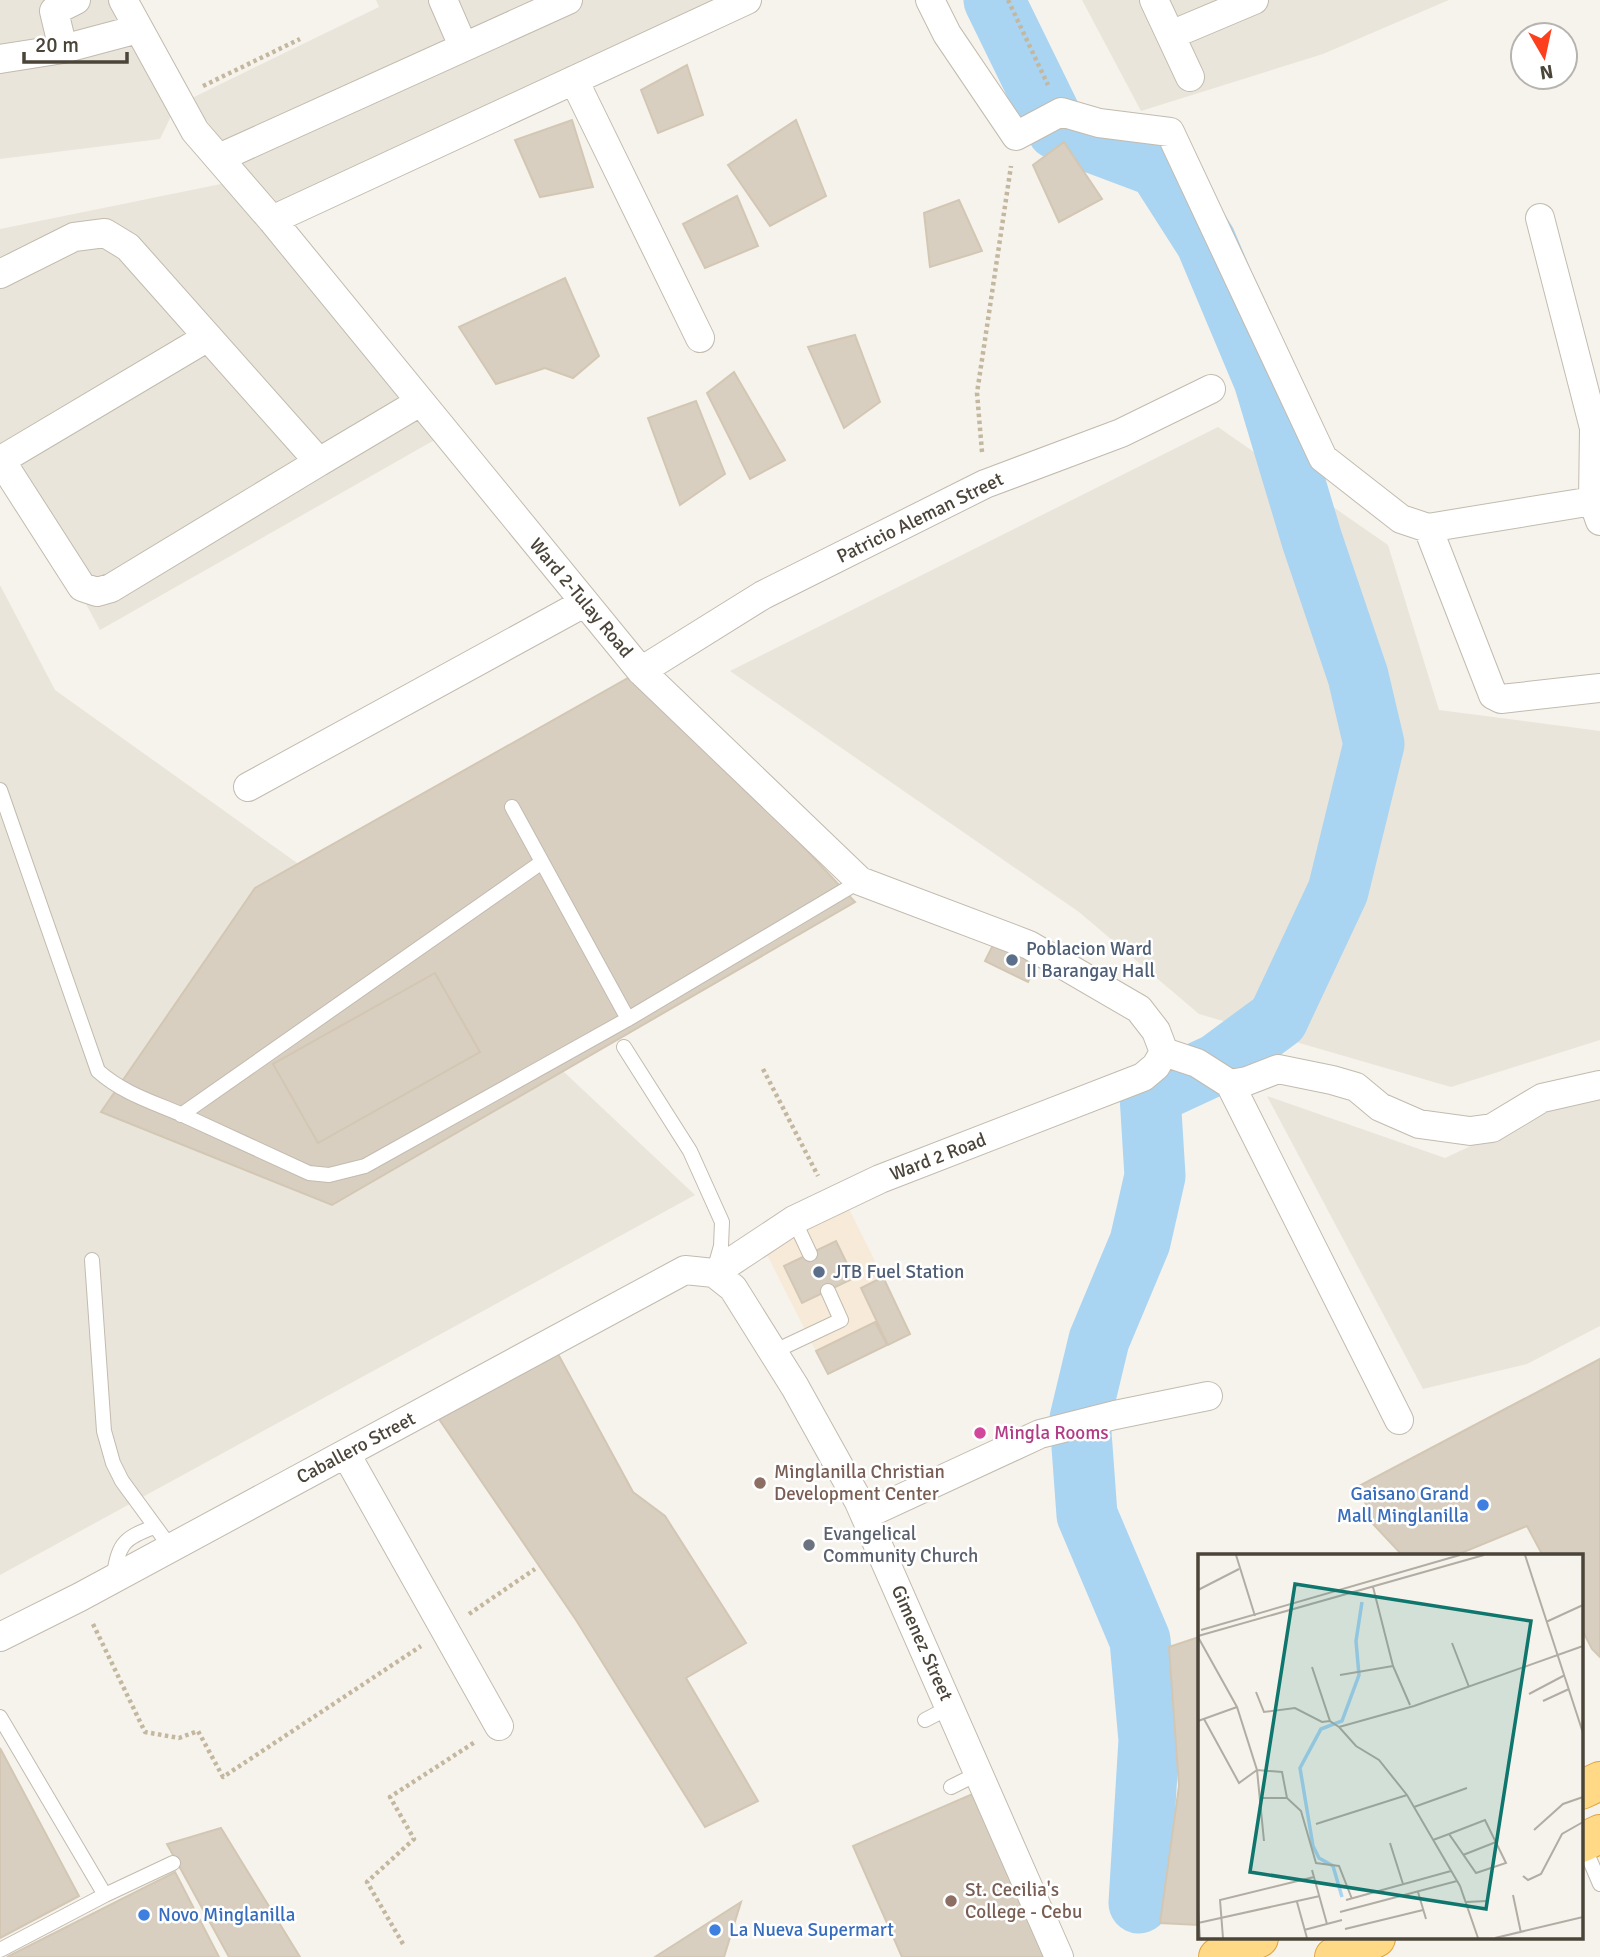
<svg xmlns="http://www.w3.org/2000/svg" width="1600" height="1957" viewBox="0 0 1600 1957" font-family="Signika,sans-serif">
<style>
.residential{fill:#eae5da}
.commercial{fill:#f7ead8}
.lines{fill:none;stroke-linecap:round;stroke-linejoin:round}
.river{stroke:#a9d4f2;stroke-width:61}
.building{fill:#d8cfc1;stroke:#d3c7b4;stroke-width:2}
.service-casing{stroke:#c2bbae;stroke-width:16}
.minor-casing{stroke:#c2bbae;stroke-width:30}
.trunk-casing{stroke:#e0a43c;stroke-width:40}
.path{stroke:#c4b79f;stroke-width:4.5;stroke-dasharray:3.5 3.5;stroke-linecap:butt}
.service{stroke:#fff;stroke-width:14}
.minor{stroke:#fff;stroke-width:28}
.trunk{stroke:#ffd985;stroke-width:38}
.service-dot{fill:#5c6f8a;stroke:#fff;stroke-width:2.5}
.hotel-dot{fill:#d1479c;stroke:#fff;stroke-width:2.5}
.education-dot{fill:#8d6e63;stroke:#fff;stroke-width:2.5}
.shop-dot{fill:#3f7fe0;stroke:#fff;stroke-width:2.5}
.worship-dot{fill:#6b7280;stroke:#fff;stroke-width:2.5}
.labels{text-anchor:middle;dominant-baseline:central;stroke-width:5;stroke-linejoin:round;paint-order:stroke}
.street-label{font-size:19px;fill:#4b4439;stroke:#fff}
.service-label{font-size:19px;fill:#4e5e75;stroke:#fff;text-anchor:start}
.hotel-label{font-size:19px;fill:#b23c85;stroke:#fff;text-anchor:start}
.education-label{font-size:19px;fill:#785e54;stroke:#fff;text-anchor:start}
.shop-label{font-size:19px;fill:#366cbe;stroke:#fff;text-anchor:start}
.worship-label{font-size:19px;fill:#5b616d;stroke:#fff;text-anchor:start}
.inset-river{fill:none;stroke:#a9d4f2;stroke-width:3.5}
.inset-road{fill:none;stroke:#b2ada4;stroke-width:2}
.view{fill:#0f766e;fill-opacity:0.15;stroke:#0f766e;stroke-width:3.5}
.inset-edge{fill:none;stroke:#4b4439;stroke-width:3.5}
</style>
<rect width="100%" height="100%" fill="#f6f3ec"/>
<!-- residential -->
<path class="residential" d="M 0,0 L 116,0 L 175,108 L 160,139 L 0,159 Z
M 376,0 L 746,0 L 273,207 L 190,99 L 379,7 Z
M 1082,0 L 1449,0 L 1323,54 L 1141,111 Z
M 226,183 L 438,438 L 100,630 L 65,565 L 0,471 L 0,229 Z
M 1218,427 L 1388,545 L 1439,710 L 1600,731 L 1600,1040 L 1451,1087 L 1199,1014 L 1079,912 L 730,671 Z
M 0,585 L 55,690 L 482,995 L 695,1195 L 0,1575 Z
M 1600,1086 L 1600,1326 L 1527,1364 L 1423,1389 L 1267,1096 L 1445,1158 Z"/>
<!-- commercial -->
<path class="commercial" d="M 847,1205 L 911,1333 L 828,1375 L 763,1247 Z"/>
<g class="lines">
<!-- river -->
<path class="river" d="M 994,0 L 1057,129 L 1158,167 L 1206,242 L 1264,380 L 1312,540 L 1358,676 L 1374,744 L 1338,891 L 1278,1019 L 1217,1064 L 1150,1095 L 1155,1176 L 1140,1242 L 1099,1340 L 1080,1419 L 1087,1515 L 1140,1640 L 1149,1740 L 1139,1903"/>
</g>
<!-- building -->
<path class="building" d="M 687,65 L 703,115 L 658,133 L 641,90 Z
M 572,120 L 593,187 L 540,197 L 515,140 Z
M 796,120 L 826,196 L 770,226 L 728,165 Z
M 1064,142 L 1102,199 L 1059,222 L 1033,165 Z
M 737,196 L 758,246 L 705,268 L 683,224 Z
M 959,200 L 982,251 L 930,267 L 924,213 Z
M 565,278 L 599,356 L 573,378 L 545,368 L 496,384 L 459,327 Z
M 855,335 L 880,402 L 844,428 L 808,347 Z
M 734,372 L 785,460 L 750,479 L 707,393 Z
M 696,401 L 725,474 L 680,505 L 648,418 Z
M 628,678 L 728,766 L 855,902 L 332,1205 L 101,1112 L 255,888 Z
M 996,939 L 1039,960 L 1028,982 L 985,961 Z
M 435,973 L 480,1052 L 318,1143 L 273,1064 Z
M 836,1241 L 854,1278 L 802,1303 L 784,1266 Z
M 883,1277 L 910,1334 L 888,1345 L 861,1288 Z
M 875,1322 L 887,1345 L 828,1374 L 816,1351 Z
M 558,1354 L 633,1492 L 665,1516 L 746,1643 L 686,1678 L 758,1801 L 705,1827 L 576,1620 L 439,1419 Z
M 1600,1359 L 1600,1657 L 1592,1649 L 1581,1628 L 1581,1556 L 1543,1556 L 1527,1526 L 1454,1556 L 1403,1556 L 1373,1524 L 1359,1486 Z
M 1199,1637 L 1199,1925 L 1160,1923 L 1179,1786 L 1169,1647 Z
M 0,1748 L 79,1896 L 0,1938 Z
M 977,1792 L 1050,1957 L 902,1957 L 853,1846 Z
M 221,1828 L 300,1957 L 229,1957 L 167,1844 Z
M 175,1872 L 219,1957 L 7,1957 Z
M 741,1902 L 724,1957 L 655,1957 Z"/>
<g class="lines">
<defs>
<path id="service" d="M 0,790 L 98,1071 C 124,1094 153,1102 185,1116 C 226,1135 267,1154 309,1173 L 329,1175 L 365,1166 L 628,1019
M 512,807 L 628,1019 L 860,881
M 624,1047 L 690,1151 L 722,1222 L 721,1246 L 714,1271
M 181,1115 L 542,862
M 794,1220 L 810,1254
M 92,1260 L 104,1431 L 113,1463 L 122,1481 L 171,1548
M 773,1352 L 841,1320 L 828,1291
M 113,1579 C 119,1545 121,1539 154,1527
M 0,1717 L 105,1895 L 173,1863
M 925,1720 L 950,1707
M 951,1787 L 979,1773
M 1583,1844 L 1600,1884
M 0,1950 L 105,1895"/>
<path id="minor" d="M 123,0 L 195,131 L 272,220 L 641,671 L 860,881 L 1029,945 L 1139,1009 L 1156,1031 L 1164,1052
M 443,0 L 463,46
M 930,0 L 947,34 L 1016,136 L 1061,112 L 1099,123 L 1170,132 L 1323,458 L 1401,519 L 1428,528
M 1154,0 L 1190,77
M 1171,35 L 1254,0
M 63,49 L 54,11 L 76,0
M 0,59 L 63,49 L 138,29
M 574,80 L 700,338
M 219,158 L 568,0
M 1540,218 L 1594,428 L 1593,501 L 1600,521
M 272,220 L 747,0
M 0,274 L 74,237 L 105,233 L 128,247 L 319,462 L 420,402
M 0,459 L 82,587 L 97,592 L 111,588 L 319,462
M 1,460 L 208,337
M 1593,501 L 1428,528 L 1493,695 L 1501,699 L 1600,688
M 641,671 L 763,595 L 985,484 L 1121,433 L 1211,389
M 248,787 L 584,603
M 1164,1052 L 1197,1063 L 1230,1084 L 1399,1420
M 1230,1084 L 1247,1081 L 1278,1069 L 1332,1080 L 1356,1087 L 1380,1107 L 1419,1124 L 1470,1131 L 1492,1128 L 1542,1098 L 1600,1085
M 714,1273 L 733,1288 L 795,1387 L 859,1502 L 1059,1957
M 714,1273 L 794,1220 L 880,1179 L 1143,1077 L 1156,1066 L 1164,1052
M 346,1454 L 499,1726
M 865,1515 L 1040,1434 L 1115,1415 L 1208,1396
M 0,1637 L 80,1597 L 685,1270 L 714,1273"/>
<path id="trunk" d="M 1581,1790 L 1600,1781
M 1581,1843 L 1600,1834
M 1218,1957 L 1259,1938
M 1334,1957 L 1376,1938"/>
</defs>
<!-- service casing -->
<use href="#service" class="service-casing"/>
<!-- minor casing -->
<use href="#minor" class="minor-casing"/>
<!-- trunk casing -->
<use href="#trunk" class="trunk-casing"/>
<!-- path -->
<path class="path" d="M 1008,0 L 1048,85
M 203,86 L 300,39
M 982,452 L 977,393 L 1011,166
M 763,1069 L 818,1176
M 469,1614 L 535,1569
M 93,1624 L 145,1732 L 179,1738 L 198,1731 L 223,1777 L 421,1646
M 403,1944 L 367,1882 L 414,1839 L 390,1797 L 475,1742"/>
<!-- service -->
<use href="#service" class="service"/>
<!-- minor -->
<use href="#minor" class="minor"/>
<!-- trunk -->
<use href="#trunk" class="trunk"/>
</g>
<!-- markers -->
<g class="service-dot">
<circle cx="1012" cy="960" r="7"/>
<circle cx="819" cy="1272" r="7"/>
</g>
<circle class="hotel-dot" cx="980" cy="1433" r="7"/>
<g class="education-dot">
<circle cx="760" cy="1483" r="7"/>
<circle cx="951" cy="1901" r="7"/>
</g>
<g class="shop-dot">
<circle cx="1483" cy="1505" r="7"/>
<circle cx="144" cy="1915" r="7"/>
<circle cx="715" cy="1930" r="7"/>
</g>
<circle class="worship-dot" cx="809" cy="1545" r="7"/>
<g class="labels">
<!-- street labels -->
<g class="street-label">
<text transform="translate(920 518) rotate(-26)">Patricio Aleman Street</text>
<text transform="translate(581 598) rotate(50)">Ward 2-Tulay Road</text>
<text transform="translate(938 1157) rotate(-21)">Ward 2 Road</text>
<text transform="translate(356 1448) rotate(-28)">Caballero Street</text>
<text transform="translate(922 1643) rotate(66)">Gimenez Street</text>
</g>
<!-- service labels -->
<g class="service-label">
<text x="1026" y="949">Poblacion Ward<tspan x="1026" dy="22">II Barangay Hall</tspan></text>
<text x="833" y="1272">JTB Fuel Station</text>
</g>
<!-- hotel labels -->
<g class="hotel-label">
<text x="994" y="1433">Mingla Rooms</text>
</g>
<!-- education labels -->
<g class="education-label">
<text x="774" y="1472">Minglanilla Christian<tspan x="774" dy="22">Development Center</tspan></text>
<text x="965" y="1890">St. Cecilia's<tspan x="965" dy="22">College - Cebu</tspan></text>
</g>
<!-- shop labels -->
<g class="shop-label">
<text x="1469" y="1494" text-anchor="end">Gaisano Grand<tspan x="1469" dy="22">Mall Minglanilla</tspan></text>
<text x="158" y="1915">Novo Minglanilla</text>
<text x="729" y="1930">La Nueva Supermart</text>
</g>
<!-- worship labels -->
<g class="worship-label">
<text x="823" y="1534">Evangelical<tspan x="823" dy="22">Community Church</tspan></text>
</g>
</g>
<!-- overview -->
<g transform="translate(1198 1554)">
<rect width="385" height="385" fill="#f6f3ec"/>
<path class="inset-river" d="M 144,343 L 135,312 L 121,304 L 115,292 L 102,214 L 123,175 L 144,167 L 161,121 L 158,87 L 164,48"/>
<path class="inset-road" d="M 38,1 L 57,62M 327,1 L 385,179M 175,33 L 195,112 L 212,151M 0,36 L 41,15M 348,68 L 385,51M 3,76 L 262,1M 0,82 L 286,1M 0,83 L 39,153 L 59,216 L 66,287M 254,89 L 271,133M 114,113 L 132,167 L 141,173M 142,121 L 195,112M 58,138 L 66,158 L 97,154 L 124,168 L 132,167M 331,140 L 367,121M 345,147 L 371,135M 6,165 L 41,229 L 59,216 L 84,218 L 89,244 L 64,244M 0,167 L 39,153M 141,173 L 216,152 L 385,92M 141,173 L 158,192 L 181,206 L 209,241 L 262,332 L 280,384M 89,244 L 103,257 L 118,309 L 141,312 L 154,345M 216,253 L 269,234M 118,270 L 209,241M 336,276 L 365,250 L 385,243M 235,286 L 251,280 L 278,319 L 308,309 L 287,266 L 251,280M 192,289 L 205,330M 265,301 L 298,288M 114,316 L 129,370M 325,322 L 330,326 L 343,320 L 364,280 L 385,268M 220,338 L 228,365M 315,341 L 323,379M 148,346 L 253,317M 99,348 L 109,384M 268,348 L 289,347M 0,356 L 2,384M 142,358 L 259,327M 0,369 L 122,342M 147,375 L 225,356M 106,376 L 144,366M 25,384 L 22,346 L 116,323M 297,384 L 385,363"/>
<path class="view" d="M 97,30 L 333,67 L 288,355 L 52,318 Z"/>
<rect width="385" height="385" class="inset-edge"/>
</g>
<!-- north arrow -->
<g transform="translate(1544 56) rotate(171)"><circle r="33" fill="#ffffff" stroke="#b7b4b0" stroke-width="2"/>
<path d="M0-5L12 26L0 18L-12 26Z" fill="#fc3f1d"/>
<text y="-10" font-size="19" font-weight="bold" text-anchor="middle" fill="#4b4439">N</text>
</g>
<!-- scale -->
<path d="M24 52v10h103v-10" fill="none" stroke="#4b4439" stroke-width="3.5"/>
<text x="35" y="52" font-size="21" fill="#4b4439" stroke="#ffffff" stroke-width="5" paint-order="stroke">20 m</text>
</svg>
